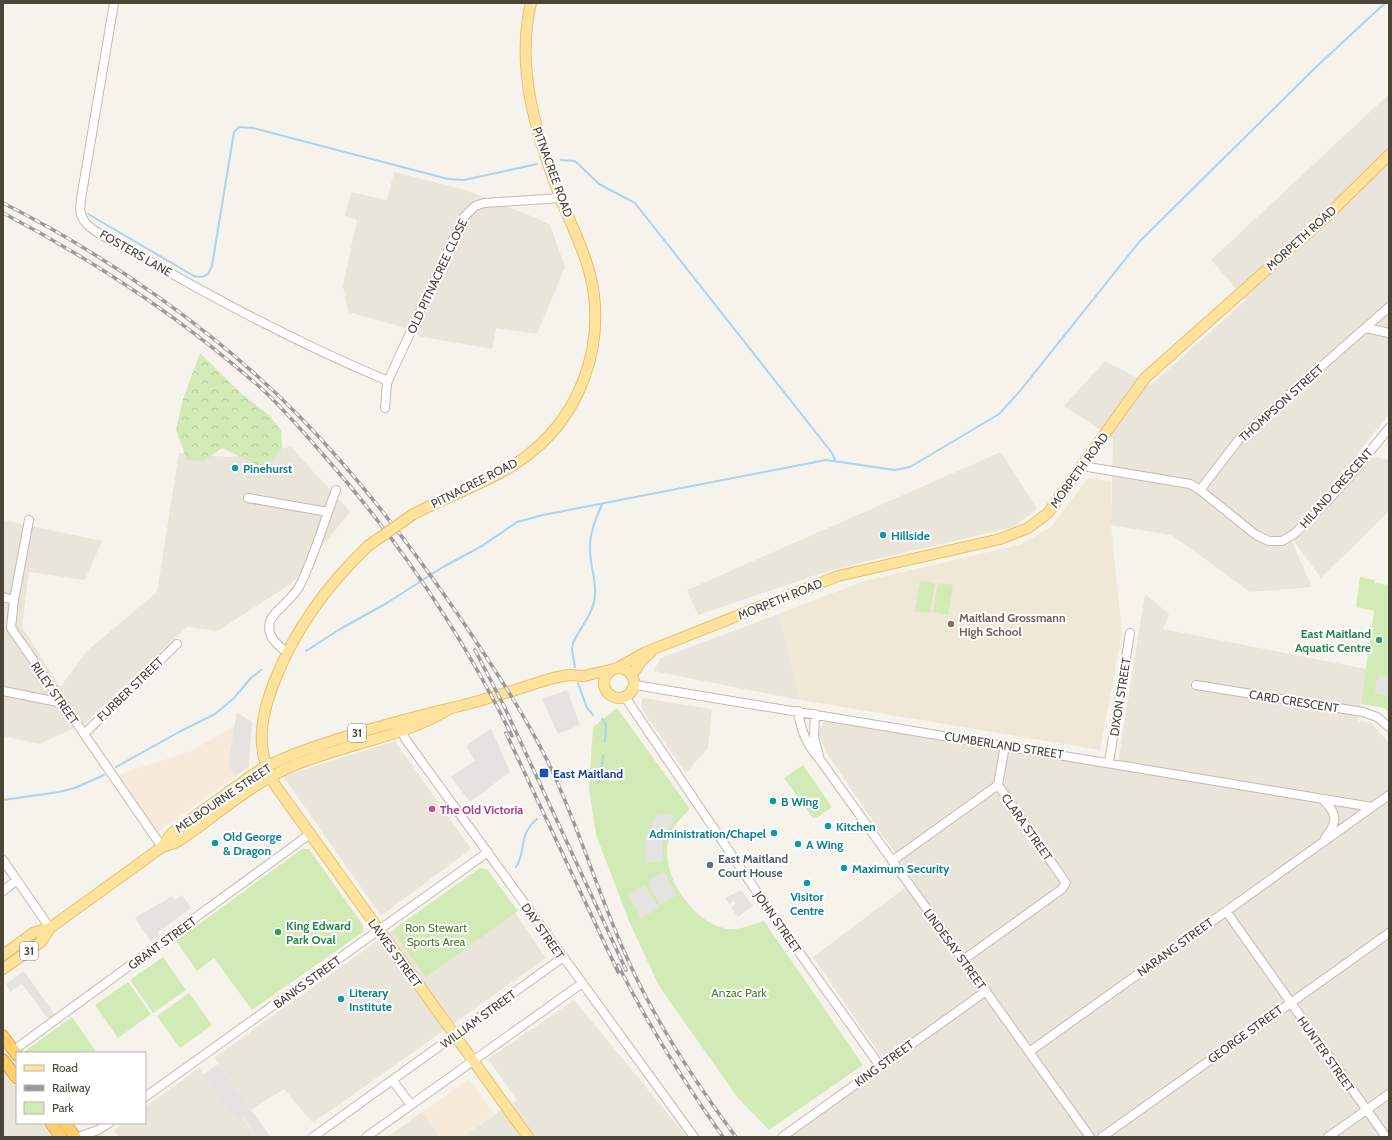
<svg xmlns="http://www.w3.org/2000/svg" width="1392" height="1140" viewBox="0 0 1392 1140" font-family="Cabin,sans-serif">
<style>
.residential{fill:#eae5da}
.commercial{fill:#f7ead8}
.industrial{fill:#e6e2dd}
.education{fill:#efe8d6}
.green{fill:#d2eab5}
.forest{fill:url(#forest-crowns)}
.parking{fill:#e5e3e0}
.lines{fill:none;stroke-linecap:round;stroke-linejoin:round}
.stream{stroke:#a9d4f2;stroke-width:2}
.minor-casing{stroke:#c2bbae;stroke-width:10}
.major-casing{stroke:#e6c16a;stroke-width:12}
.highway-casing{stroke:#e0a43c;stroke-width:13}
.minor{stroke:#fff;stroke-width:8}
.major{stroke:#ffe39c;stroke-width:10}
.highway{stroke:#ffcf6e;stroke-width:11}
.rail-casing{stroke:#9a9a9a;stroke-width:3.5}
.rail{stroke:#fff;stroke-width:2;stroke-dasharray:6;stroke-linecap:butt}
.major-bridge-casing{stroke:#e6c16a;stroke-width:12;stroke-linecap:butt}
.major-bridge{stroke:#ffe39c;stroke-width:10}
.culture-dot{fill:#0f9aa8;stroke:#fff;stroke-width:1.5}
.education-dot{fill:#8d6e63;stroke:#fff;stroke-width:1.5}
.leisure-dot{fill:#2e9e5b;stroke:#fff;stroke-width:1.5}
.transit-dot{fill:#1a4fb4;stroke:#fff;stroke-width:1.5}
.hotel-dot{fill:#d1479c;stroke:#fff;stroke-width:1.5}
.service-dot{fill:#5c6f8a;stroke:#fff;stroke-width:1.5}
.labels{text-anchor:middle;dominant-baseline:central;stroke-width:4;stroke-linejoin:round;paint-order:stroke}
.shield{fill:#fff;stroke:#817c74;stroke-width:1}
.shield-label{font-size:11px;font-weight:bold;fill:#4b4439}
.street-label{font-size:12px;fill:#4b4439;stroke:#fff}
.culture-label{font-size:12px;font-weight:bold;fill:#0d838f;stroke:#fff;text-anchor:start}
.education-label{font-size:12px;font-weight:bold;fill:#785e54;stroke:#fff;text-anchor:start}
.leisure-label{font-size:12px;font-weight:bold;fill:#27864d;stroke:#fff;text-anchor:end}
.transit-label{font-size:12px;font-weight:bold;fill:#164399;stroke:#fff;text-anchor:start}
.hotel-label{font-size:12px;font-weight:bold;fill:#b23c85;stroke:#fff;text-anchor:start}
.service-label{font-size:12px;font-weight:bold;fill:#4e5e75;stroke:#fff;text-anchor:start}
.park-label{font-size:12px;fill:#4a7f2a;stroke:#fff}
</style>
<defs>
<pattern id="forest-crowns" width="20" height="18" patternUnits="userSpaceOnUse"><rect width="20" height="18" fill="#d2eab5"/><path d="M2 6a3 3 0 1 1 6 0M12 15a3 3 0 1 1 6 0" fill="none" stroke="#b6ca9c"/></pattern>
</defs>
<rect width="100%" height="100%" fill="#f6f3ec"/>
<!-- residential -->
<path class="residential" d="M 1389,94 L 1389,414 L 1357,454 L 1389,460 L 1389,511 L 1321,578 L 1288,533 L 1312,587 L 1250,592 L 1172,535 L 1111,525 L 1113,438 L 1064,406 L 1105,361 L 1151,385 L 1246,300 L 1211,260 Z
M 394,172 L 462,189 L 536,218 L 550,225 L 565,267 L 537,334 L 496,328 L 492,349 L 422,337 L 402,327 L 348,312 L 343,286 L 357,220 L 345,216 L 351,192 L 387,200 Z
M 291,447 L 350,512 L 292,583 L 218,631 L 187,627 L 84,724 L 39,744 L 3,736 L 3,520 L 102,541 L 85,580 L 29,572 L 22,627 L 60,687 L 88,650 L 157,592 L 179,453 L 229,457 Z
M 1001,452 L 1037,509 L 1013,527 L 831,570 L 698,615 L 687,590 Z
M 1145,594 L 1169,614 L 1163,629 L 1366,669 L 1358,721 L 1371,723 L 1389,743 L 1389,1137 L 790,1137 L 888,1066 L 813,957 L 914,881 L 826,752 L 818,733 L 824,721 L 1117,769 Z
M 779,614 L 800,700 L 653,671 L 661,658 Z
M 643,698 L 712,709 L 708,748 L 686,773 L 643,711 L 641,704 Z
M 395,741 L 471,849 L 381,916 L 283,776 Z
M 515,913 L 546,958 L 313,1123 L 284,1089 L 251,1110 L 214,1058 L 394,929 L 395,935 L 426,976 Z
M 574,1000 L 687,1137 L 462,1137 L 517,1100 L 488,1059 Z
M 199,1068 L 237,1121 L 242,1117 L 257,1137 L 119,1137 L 114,1130 L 123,1123 L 145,1123 L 145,1107 Z
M 3,1070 L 17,1089 L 17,1123 L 42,1123 L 53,1137 L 3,1137 Z
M 422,1112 L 440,1137 L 387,1137 Z"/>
<!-- commercial -->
<path class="commercial" d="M 235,726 L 228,765 L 236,776 L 157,832 L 118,775 L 191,751 Z
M 469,1079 L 495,1114 L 462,1137 L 440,1137 L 422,1112 Z"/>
<!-- industrial -->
<path class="industrial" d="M 237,712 L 252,722 L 249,766 L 236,776 L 228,765 Z"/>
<!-- education -->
<path class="education" d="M 1088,478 L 1111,482 L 1111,525 L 1122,634 L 1100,750 L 800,700 L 779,614 L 861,582 L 1022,544 L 1051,527 Z"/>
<!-- green -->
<path class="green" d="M 1360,577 L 1375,580 L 1375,583 L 1389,585 L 1389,714 L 1385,708 L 1361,704 L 1374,611 L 1356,607 Z
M 920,581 L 935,583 L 930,613 L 915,611 Z
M 938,583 L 953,585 L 948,615 L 933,612 Z
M 617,708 L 690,809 C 681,818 672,826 669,839 C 659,872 690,919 723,928 C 736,932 751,925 764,921 L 863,1065 L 769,1130 L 738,1098 L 659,986 L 629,921 L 596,835 L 589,788 L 593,727 Z
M 803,765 L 832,807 L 817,818 L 813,818 L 784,778 Z
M 302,849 L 309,849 L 363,925 L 363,932 L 252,1010 L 214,958 L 197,971 L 176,941 Z
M 480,868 L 487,869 L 518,911 L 426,977 L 395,935 L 394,929 Z
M 163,957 L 186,990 L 153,1013 L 130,980 Z
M 128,982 L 151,1014 L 118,1038 L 95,1005 Z
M 189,993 L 212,1025 L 180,1048 L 157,1016 Z
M 72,1017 L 97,1053 L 26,1053 L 25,1051 Z"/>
<!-- forest -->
<path class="forest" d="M 200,353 L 243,395 L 269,415 L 281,430 L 282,448 L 258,478 L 253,463 L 222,448 L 204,461 L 187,460 L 176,430 L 183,399 Z"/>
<!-- parking -->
<path class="parking" d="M 1378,675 L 1389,678 L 1389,697 L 1374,693 Z
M 567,690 L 580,725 L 558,734 L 542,699 Z
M 491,728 L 510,772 L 470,802 L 451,777 L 475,760 L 466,746 Z
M 672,814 L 675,818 L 671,823 L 663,842 L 663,861 L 646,863 L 645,839 L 654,819 L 659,815 Z
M 664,872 L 677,895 L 660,905 L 647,882 Z
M 645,885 L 659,908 L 641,918 L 629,895 Z
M 741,890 L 753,906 L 738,917 L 731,907 L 736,903 L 734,901 L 729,904 L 725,898 Z
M 182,895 L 191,908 L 158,932 L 160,935 L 151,941 L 135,918 L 172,896 L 175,900 Z
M 24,971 L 55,1015 L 49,1020 L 22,984 L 10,992 L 6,984 Z
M 218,1064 L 251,1110 L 271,1137 L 257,1137 L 243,1117 L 237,1121 L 203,1075 Z"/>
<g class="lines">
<!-- stream -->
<path class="stream" d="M 561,160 L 575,161 L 599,184 L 635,203 L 832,453 L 835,460
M 88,214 L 194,276 L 202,277 L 208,274 L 212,266 L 234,132 L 239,127 L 253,128 L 448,179 L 464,180 L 537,164
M 306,651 L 340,629 L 387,603 L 443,567 L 482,546 L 517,522 L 543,515 L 826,460 L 895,470 L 910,467 L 999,414 L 1020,391 L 1139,242 L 1315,68 L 1385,3
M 575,667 L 572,650 L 573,643 C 579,629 591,617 594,602 C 598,584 590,567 590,549 C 589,534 596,519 602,504
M 578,683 L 587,708 L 593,715
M 602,719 L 606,725 L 605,742
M 116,767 L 179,732 L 215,714 L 234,698 L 250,679 L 261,670
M 598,783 L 601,774 L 603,755
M 3,800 L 59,792 L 75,788 L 104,775
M 516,867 C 527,851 517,836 537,819"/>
<defs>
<path id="minor" d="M 114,3 L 81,199 C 80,207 79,215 85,222 C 93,233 126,248 139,255 C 220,302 302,345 388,381
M 1366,328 L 1389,333
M 385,408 L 387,383 L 463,218 L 475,206 L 484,203 L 561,198
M 1082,466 L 1190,484 L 1200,490 L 1240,438 L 1389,307
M 1200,490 L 1256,535 L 1269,541 L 1282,541 L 1294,534 L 1319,510 L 1351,475 L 1389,428
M 248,498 L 328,512
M 29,520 L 14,600 L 11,628 L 162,847
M 3,597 L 14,600
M 286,652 C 277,644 266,636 270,622 C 272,612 294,599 300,585 C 315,555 324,521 336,490
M 635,685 L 1372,807
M 1196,685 L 1363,712 L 1377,717 L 1389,727
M 3,691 L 63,703
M 625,697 L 769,910 L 880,1066
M 798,711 C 801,732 807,745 821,761 L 1090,1137
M 815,714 L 814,737 L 819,756
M 399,726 L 406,740 C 502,872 597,1005 694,1137
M 84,734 L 177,644
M 1109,762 L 1130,633
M 1323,800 C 1338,814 1338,822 1325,838
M 3,860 L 50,928
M 892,861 L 998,785
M 3,891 L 17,880
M 1226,911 L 1386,1137
M 963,960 L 1062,889 L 1066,883 L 998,785 L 1005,745
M 14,1050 L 310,834
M 1029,1052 L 1389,795
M 393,1081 L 411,1105
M 145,1097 L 488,852
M 78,1137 L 98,1130 L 109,1123
M 313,1137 L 562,958
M 366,1137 L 581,984
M 782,1137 L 986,991
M 1102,1137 L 1389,933
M 1328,1137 L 1389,1094"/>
<path id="major" d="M 412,515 C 452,493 499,480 534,450 C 579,412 601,353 594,295 C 590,261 573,230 561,199 C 537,137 515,69 531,3
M 368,546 C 327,585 296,627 275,680 C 267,700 260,722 262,745 C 263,759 268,772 275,785 L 528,1137
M 619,667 L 646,652 L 838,576 L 1000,539 L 1028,528 L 1048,513 L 1145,378 L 1327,216 L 1389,155
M604 683a15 15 0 1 1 30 0a15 15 0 1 1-30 0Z
M 632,675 L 642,660 L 650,653
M 162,847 L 172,833 L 252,775 C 283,756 316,746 351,735 C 384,725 417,716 451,708 C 485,701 519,688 553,678 L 569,675 L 584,676 L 610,670
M 3,955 L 33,933 L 50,928 L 162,847 L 177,842 C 213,818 248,786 288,768 C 341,744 401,739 451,708
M 3,969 L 41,942 L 50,928"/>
<path id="highway" d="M 3,1036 L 17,1055
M 3,1060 L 17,1078
M 51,1123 L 61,1137
M 65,1123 L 75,1137"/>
</defs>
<!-- minor casing -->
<use href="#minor" class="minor-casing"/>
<!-- major casing -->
<use href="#major" class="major-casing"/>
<!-- highway casing -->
<use href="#highway" class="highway-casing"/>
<!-- minor -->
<use href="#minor" class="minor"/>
<!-- major -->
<use href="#major" class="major"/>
<!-- highway -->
<use href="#highway" class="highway"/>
<defs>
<path id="rail" d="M 3,203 C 108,256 217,332 299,416 C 359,477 411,546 459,616 C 491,664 523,711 548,762 C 579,826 598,895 628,960 C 656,1023 695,1082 736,1137
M 3,213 C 95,261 184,320 262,389 C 287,412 310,440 333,466 C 404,548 464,638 512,736
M 475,650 L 504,706 L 626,970
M 506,733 L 618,972
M 618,965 C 648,1025 684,1082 723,1137"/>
</defs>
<!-- rail casing -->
<use href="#rail" class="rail-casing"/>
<!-- rail -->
<use href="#rail" class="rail"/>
<defs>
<path id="major-bridge" d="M 368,546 L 412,515"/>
</defs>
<!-- major-bridge casing -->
<use href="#major-bridge" class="major-bridge-casing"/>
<!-- major-bridge -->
<use href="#major-bridge" class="major-bridge"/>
</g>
<!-- markers -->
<g class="culture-dot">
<circle cx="235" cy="468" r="4"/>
<circle cx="883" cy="535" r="4"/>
<circle cx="773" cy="801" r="4"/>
<circle cx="828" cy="826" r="4"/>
<circle cx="774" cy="833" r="4"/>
<circle cx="215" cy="843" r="4"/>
<circle cx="798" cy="844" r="4"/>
<circle cx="844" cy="868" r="4"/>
<circle cx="807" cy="883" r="4"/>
<circle cx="341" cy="999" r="4"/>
</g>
<circle class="education-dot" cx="951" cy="624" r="4"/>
<g class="leisure-dot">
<circle cx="1379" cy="640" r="4"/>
<circle cx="278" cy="932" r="4"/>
</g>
<rect class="transit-dot" x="539" y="768" width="10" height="10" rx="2"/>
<circle class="hotel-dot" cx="432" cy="809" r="4"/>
<circle class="service-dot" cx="710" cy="865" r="4"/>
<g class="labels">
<!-- shield labels -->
<g class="shield">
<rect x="348" y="724" width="18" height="18" rx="3"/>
<rect x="20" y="942" width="18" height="18" rx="3"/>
</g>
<g class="shield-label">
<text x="357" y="733">31</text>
<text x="29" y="951">31</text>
</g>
<!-- street labels -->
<g class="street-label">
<text transform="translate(553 172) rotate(70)">PITNACREE ROAD</text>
<text transform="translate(1301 238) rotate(-42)">MORPETH ROAD</text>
<text transform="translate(136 253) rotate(30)">FOSTERS LANE</text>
<text transform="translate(437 276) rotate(-65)">OLD PITNACREE CLOSE</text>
<text transform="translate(1281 403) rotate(-42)">THOMPSON STREET</text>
<text transform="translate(1079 470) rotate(-54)">MORPETH ROAD</text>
<text transform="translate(474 483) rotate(-27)">PITNACREE ROAD</text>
<text transform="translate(1336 488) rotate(-48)">HILAND CRESCENT</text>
<text transform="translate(780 599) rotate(-22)">MORPETH ROAD</text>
<text transform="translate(130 689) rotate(-44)">FURBER STREET</text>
<text transform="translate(55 693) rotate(55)">RILEY STREET</text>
<text transform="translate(1120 697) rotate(-81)">DIXON STREET</text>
<text transform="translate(1294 701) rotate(9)">CARD CRESCENT</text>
<text transform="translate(1004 745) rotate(9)">CUMBERLAND STREET</text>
<text transform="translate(223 798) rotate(-34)">MELBOURNE STREET</text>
<text transform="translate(1027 827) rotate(55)">CLARA STREET</text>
<text transform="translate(778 922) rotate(55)">JOHN STREET</text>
<text transform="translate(543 931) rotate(55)">DAY STREET</text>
<text transform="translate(162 943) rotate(-36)">GRANT STREET</text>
<text transform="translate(1175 947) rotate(-36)">NARANG STREET</text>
<text transform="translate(955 949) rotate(54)">LINDESAY STREET</text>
<text transform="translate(395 953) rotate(54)">LAWES STREET</text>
<text transform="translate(307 982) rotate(-36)">BANKS STREET</text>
<text transform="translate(478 1019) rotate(-36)">WILLIAM STREET</text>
<text transform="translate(1245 1034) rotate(-36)">GEORGE STREET</text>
<text transform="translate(1326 1054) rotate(55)">HUNTER STREET</text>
<text transform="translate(884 1063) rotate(-36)">KING STREET</text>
</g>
<!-- culture labels -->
<g class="culture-label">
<text x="243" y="468">Pinehurst</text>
<text x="891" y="535">Hillside</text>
<text x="781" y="801">B Wing</text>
<text x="836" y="826">Kitchen</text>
<text x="766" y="833" text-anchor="end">Administration/Chapel</text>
<text x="223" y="836">Old George<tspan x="223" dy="14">&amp; Dragon</tspan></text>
<text x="806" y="844">A Wing</text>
<text x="852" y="868">Maximum Security</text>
<text x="807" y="896" text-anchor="middle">Visitor<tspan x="807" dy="14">Centre</tspan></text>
<text x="349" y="992">Literary<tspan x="349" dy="14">Institute</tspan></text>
</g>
<!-- education labels -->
<g class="education-label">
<text x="959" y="617">Maitland Grossmann<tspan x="959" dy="14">High School</tspan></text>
</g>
<!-- leisure labels -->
<g class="leisure-label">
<text x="1371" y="633">East Maitland<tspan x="1371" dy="14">Aquatic Centre</tspan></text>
<text x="286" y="925" text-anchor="start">King Edward<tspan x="286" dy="14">Park Oval</tspan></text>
</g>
<!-- transit labels -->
<g class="transit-label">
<text x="553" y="773">East Maitland</text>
</g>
<!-- hotel labels -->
<g class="hotel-label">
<text x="440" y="809">The Old Victoria</text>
</g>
<!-- service labels -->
<g class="service-label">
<text x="718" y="858">East Maitland<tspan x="718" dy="14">Court House</tspan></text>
</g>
<!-- park labels -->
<g class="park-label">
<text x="436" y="927">Ron Stewart<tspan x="436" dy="14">Sports Area</tspan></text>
<text x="739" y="992">Anzac Park</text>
</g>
</g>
<!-- border -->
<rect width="1392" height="1140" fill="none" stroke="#4b4439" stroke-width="8"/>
<!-- legend -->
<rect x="16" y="1052" width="130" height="72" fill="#ffffff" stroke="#b7b4b0"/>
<rect x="24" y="1065" width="20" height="6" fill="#ffe39c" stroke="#b7b4b0"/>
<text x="52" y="1072" font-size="12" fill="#4b4439">Road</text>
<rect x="24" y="1085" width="20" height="6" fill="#9a9a9a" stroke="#b7b4b0"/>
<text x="52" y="1092" font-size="12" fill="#4b4439">Railway</text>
<rect x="24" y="1102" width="20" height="12" fill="#d2eab5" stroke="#b7b4b0"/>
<text x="52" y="1112" font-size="12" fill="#4b4439">Park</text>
</svg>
